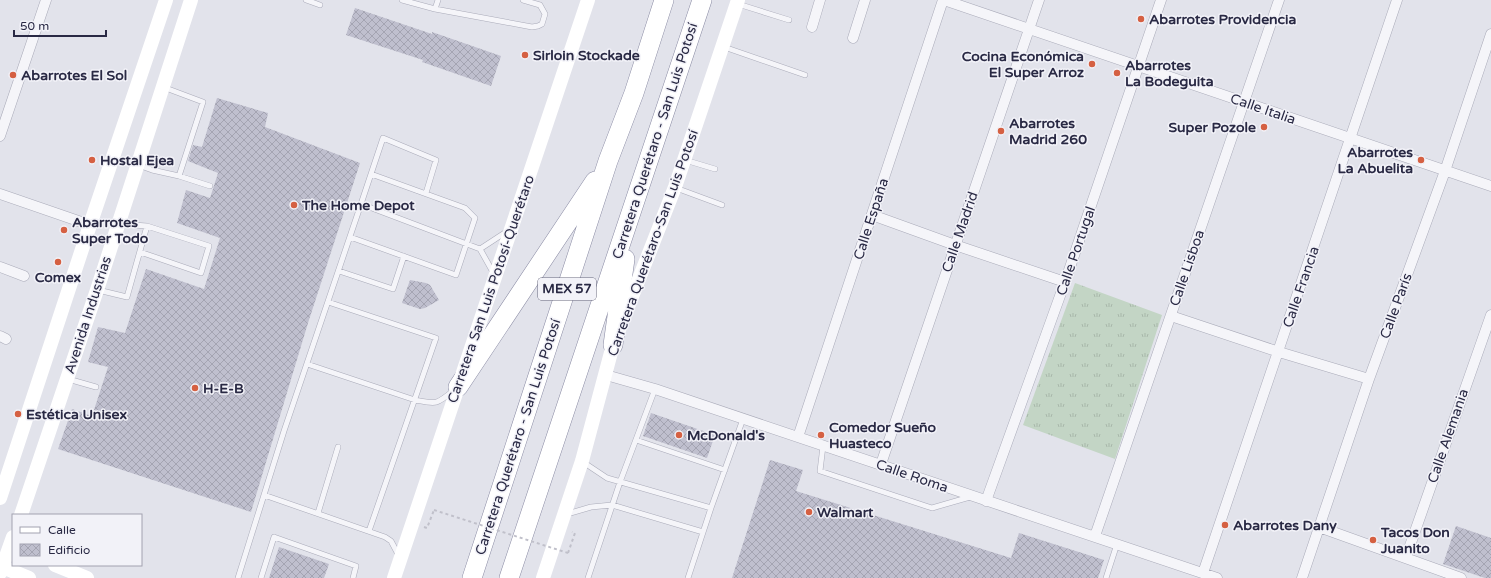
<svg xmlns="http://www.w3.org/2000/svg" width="1491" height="578" viewBox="0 0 1491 578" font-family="'Varela Round',sans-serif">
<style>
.grass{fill:url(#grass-tufts)}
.building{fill:url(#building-cross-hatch)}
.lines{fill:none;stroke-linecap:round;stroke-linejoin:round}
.lane-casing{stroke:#aaabb9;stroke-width:6}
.street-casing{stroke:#aaabb9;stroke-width:11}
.highway-casing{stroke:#898aa3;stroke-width:20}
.path{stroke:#c0c0ca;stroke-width:2;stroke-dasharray:3 3;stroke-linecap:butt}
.lane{stroke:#f5f5f9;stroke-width:5}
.street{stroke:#f5f5f9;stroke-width:10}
.secondary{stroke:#fff;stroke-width:14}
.highway{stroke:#fff;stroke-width:19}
.path-bridge{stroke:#c0c0ca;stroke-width:2;stroke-dasharray:3 3;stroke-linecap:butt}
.poi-dot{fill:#d56042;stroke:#f2f2f8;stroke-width:1.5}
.labels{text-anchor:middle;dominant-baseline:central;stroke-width:3;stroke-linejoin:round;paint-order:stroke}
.shield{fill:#f2f2f8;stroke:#65657a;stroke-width:1}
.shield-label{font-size:13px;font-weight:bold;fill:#292944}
.poi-label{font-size:14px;font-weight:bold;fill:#292944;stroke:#f2f2f8;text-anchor:start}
.street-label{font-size:14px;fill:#292944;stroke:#f2f2f8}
</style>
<defs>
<pattern id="grass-tufts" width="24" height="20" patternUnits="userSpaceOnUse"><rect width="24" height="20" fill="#c3d5c5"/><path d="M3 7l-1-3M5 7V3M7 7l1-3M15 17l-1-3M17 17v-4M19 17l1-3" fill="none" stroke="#a8b7aa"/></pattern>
<pattern id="building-cross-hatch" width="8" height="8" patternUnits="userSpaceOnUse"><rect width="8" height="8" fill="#bfbfce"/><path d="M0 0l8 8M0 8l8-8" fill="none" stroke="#a4a4b2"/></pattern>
</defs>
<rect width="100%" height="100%" fill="#e2e3eb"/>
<!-- grass -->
<path class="grass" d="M 1075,283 L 1162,315 L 1115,459 L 1023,425 Z"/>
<!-- building -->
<path class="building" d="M 355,8 L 432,34 L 432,32 L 501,56 L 491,86 L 422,62 L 423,60 L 346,35 Z
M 217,98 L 268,113 L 265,127 L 360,163 L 308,323 L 251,512 L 58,449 L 72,409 L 92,416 L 108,367 L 88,362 L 98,327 L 125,333 L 146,269 L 204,289 L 220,238 L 177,223 L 186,190 L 210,198 L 218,173 L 188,161 L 193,145 L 202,147 Z
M 410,280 L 426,283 L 430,285 L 439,300 L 425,308 L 420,309 L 402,303 Z
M 651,413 L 715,435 L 707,458 L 643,436 Z
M 770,460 L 803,470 L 796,491 L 1011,558 L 1019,533 L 1104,560 L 1098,578 L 732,578 Z
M 1456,526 L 1491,538 L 1491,578 L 1485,578 L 1443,564 Z
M 279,547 L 329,564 L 324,578 L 269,578 Z"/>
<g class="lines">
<defs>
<path id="lane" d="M 306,0 L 320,5
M 402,0 L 435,9
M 438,0 L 435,9 L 532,27 L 538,26 L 542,24 L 545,14 L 540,5 L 523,0
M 738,4 L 789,20
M 724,47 L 805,75
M 685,160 L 715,169
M 138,165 L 152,170 L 179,176 L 203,102 L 163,87
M 179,176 L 210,186
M 676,188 L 722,205
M 361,204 L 371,174
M 350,237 L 456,275 L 475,218 L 465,208 L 371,174 L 383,138 L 436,160 L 426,193
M 480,249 L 506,232
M 140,252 L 201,273 L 209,246 L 147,226
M 339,271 L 393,289 L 404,256
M 98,290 L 127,297 L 147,226 L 120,224
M 328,302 L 436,338 L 369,531
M 307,364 L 415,400 C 436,404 436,405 453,391
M 68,379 L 96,387
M 636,440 L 725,470
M 823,446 L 820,471 L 932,508 L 970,497
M 583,462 L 607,478 L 711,508 L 688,578
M 264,495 L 385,537 L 391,541 L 399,556
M 711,508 L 743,419
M 318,513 L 338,447
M 567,514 L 591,507 L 612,505 L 703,532
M 238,578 L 284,431 L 361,204 L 480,249 L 494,274
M 261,578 L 274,537 L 356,566 L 353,578
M 588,578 L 620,482 L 655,389
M 1106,578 L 1117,544"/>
<path id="street" d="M 944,0 L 1491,186
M 812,27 L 820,0
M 853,38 L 865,0
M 0,136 L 46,0
M 0,194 L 90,225
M 872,215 L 955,245 L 1065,282
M 0,267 L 24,276
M 1171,316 L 1279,352 L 1369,379
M 0,336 L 6,339
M 606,375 L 655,389 L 1217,578
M 798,437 L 943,0
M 881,464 L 1039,0
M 986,501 L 1065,282 L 1161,0
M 1319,527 L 1461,578
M 1095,536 L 1279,0
M 1406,557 L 1491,315
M 1203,573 L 1397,0
M 1302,578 L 1369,379 L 1445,171 L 1491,34"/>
<path id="highway" d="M 613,345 L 625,259
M 458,387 L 595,181
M 472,578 L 608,161 L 634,93 L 664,0
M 509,578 L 702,0"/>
</defs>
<!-- lane casing -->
<use href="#lane" class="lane-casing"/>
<!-- street casing -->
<use href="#street" class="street-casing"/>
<!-- highway casing -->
<use href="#highway" class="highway-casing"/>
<!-- path -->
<path class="path" d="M 424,527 L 427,528 L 434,510
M 568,553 L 575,533 L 572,532"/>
<!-- lane -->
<use href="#lane" class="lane"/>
<!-- street -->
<use href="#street" class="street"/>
<!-- secondary -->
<path class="secondary" d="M 0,498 L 90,225 L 166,0
M 21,515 L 97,290 L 191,0
M 55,565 L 87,578
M 0,566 L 29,578
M 0,573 L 13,537
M 394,578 L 588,0
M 543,578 L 582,461 L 613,345 L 675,187 L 738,0"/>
<!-- highway -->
<use href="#highway" class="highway"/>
<!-- path-bridge -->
<path class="path-bridge" d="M 434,510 L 568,553"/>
</g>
<!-- markers -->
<g class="poi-dot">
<circle cx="1141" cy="19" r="4"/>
<circle cx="525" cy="55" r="4"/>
<circle cx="1092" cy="64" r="4"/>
<circle cx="1117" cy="73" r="4"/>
<circle cx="13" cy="75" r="4"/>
<circle cx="1264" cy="127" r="4"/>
<circle cx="1001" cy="131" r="4"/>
<circle cx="92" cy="160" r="4"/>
<circle cx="1421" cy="160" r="4"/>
<circle cx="294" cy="205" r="4"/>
<circle cx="64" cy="230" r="4"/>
<circle cx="58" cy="262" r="4"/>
<circle cx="195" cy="388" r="4"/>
<circle cx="18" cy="414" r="4"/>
<circle cx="679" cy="435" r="4"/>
<circle cx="821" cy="435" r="4"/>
<circle cx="809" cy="512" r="4"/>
<circle cx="1225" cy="525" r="4"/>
<circle cx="1373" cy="540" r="4"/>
</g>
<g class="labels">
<!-- shield labels -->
<rect class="shield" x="538" y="278" width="58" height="22" rx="3"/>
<g class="shield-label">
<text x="567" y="289">MEX 57</text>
</g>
<!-- poi labels -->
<g class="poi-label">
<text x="1149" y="19">Abarrotes Providencia</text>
<text x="533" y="55">Sirloin Stockade</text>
<text x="1084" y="56" text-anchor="end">Cocina Económica<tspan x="1084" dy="16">El Super Arroz</tspan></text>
<text x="1125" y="65">Abarrotes<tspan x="1125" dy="16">La Bodeguita</tspan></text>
<text x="21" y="75">Abarrotes El Sol</text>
<text x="1009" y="123">Abarrotes<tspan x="1009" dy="16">Madrid 260</tspan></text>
<text x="1256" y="127" text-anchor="end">Super Pozole</text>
<text x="1413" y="152" text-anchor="end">Abarrotes<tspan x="1413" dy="16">La Abuelita</tspan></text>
<text x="100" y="160">Hostal Ejea</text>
<text x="302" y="205">The Home Depot</text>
<text x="72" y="222">Abarrotes<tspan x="72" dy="16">Super Todo</tspan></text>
<text x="58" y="277" text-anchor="middle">Comex</text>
<text x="203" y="388">H-E-B</text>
<text x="26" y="414">Estética Unisex</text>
<text x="829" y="427">Comedor Sueño<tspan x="829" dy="16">Huasteco</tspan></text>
<text x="687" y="435">McDonald's</text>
<text x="817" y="512">Walmart</text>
<text x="1233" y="525">Abarrotes Dany</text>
<text x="1381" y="532">Tacos Don<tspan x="1381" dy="16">Juanito</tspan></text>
</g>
<!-- street labels -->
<g class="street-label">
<text transform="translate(1263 109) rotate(19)">Calle Italia</text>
<text transform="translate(655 141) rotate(-72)">Carretera Querétaro - San Luis Potosí</text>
<text transform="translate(871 219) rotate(-72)">Calle España</text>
<text transform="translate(960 232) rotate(-71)">Calle Madrid</text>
<text transform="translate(653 243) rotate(-70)">Carretera Querétaro-San Luis Potosí</text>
<text transform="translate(1076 251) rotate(-71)">Calle Portugal</text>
<text transform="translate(1187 268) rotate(-71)">Calle Lisboa</text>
<text transform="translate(1301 287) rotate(-71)">Calle Francia</text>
<text transform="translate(491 289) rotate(-71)">Carretera San Luis Potosí-Querétaro</text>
<text transform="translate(1396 306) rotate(-70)">Calle París</text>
<text transform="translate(88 315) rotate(-72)">Avenida Industrias</text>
<text transform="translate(1448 436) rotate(-71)">Calle Alemania</text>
<text transform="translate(518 437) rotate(-72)">Carretera Querétaro - San Luis Potosí</text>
<text transform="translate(912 476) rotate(19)">Calle Roma</text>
</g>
</g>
<!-- legend -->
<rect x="12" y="514" width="130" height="52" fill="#f2f2f8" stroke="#a2a2b0"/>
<rect x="20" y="527" width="20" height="6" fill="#ffffff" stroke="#a2a2b0"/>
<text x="48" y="534" font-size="12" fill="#292944">Calle</text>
<rect x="20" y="544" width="20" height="12" fill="url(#building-cross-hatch)" stroke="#a2a2b0"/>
<text x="48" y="554" font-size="12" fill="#292944">Edificio</text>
<!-- scale -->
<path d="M14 30v6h92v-6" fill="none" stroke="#292944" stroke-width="2"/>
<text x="20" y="30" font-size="12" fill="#292944" stroke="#f2f2f8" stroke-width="3" paint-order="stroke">50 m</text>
</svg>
